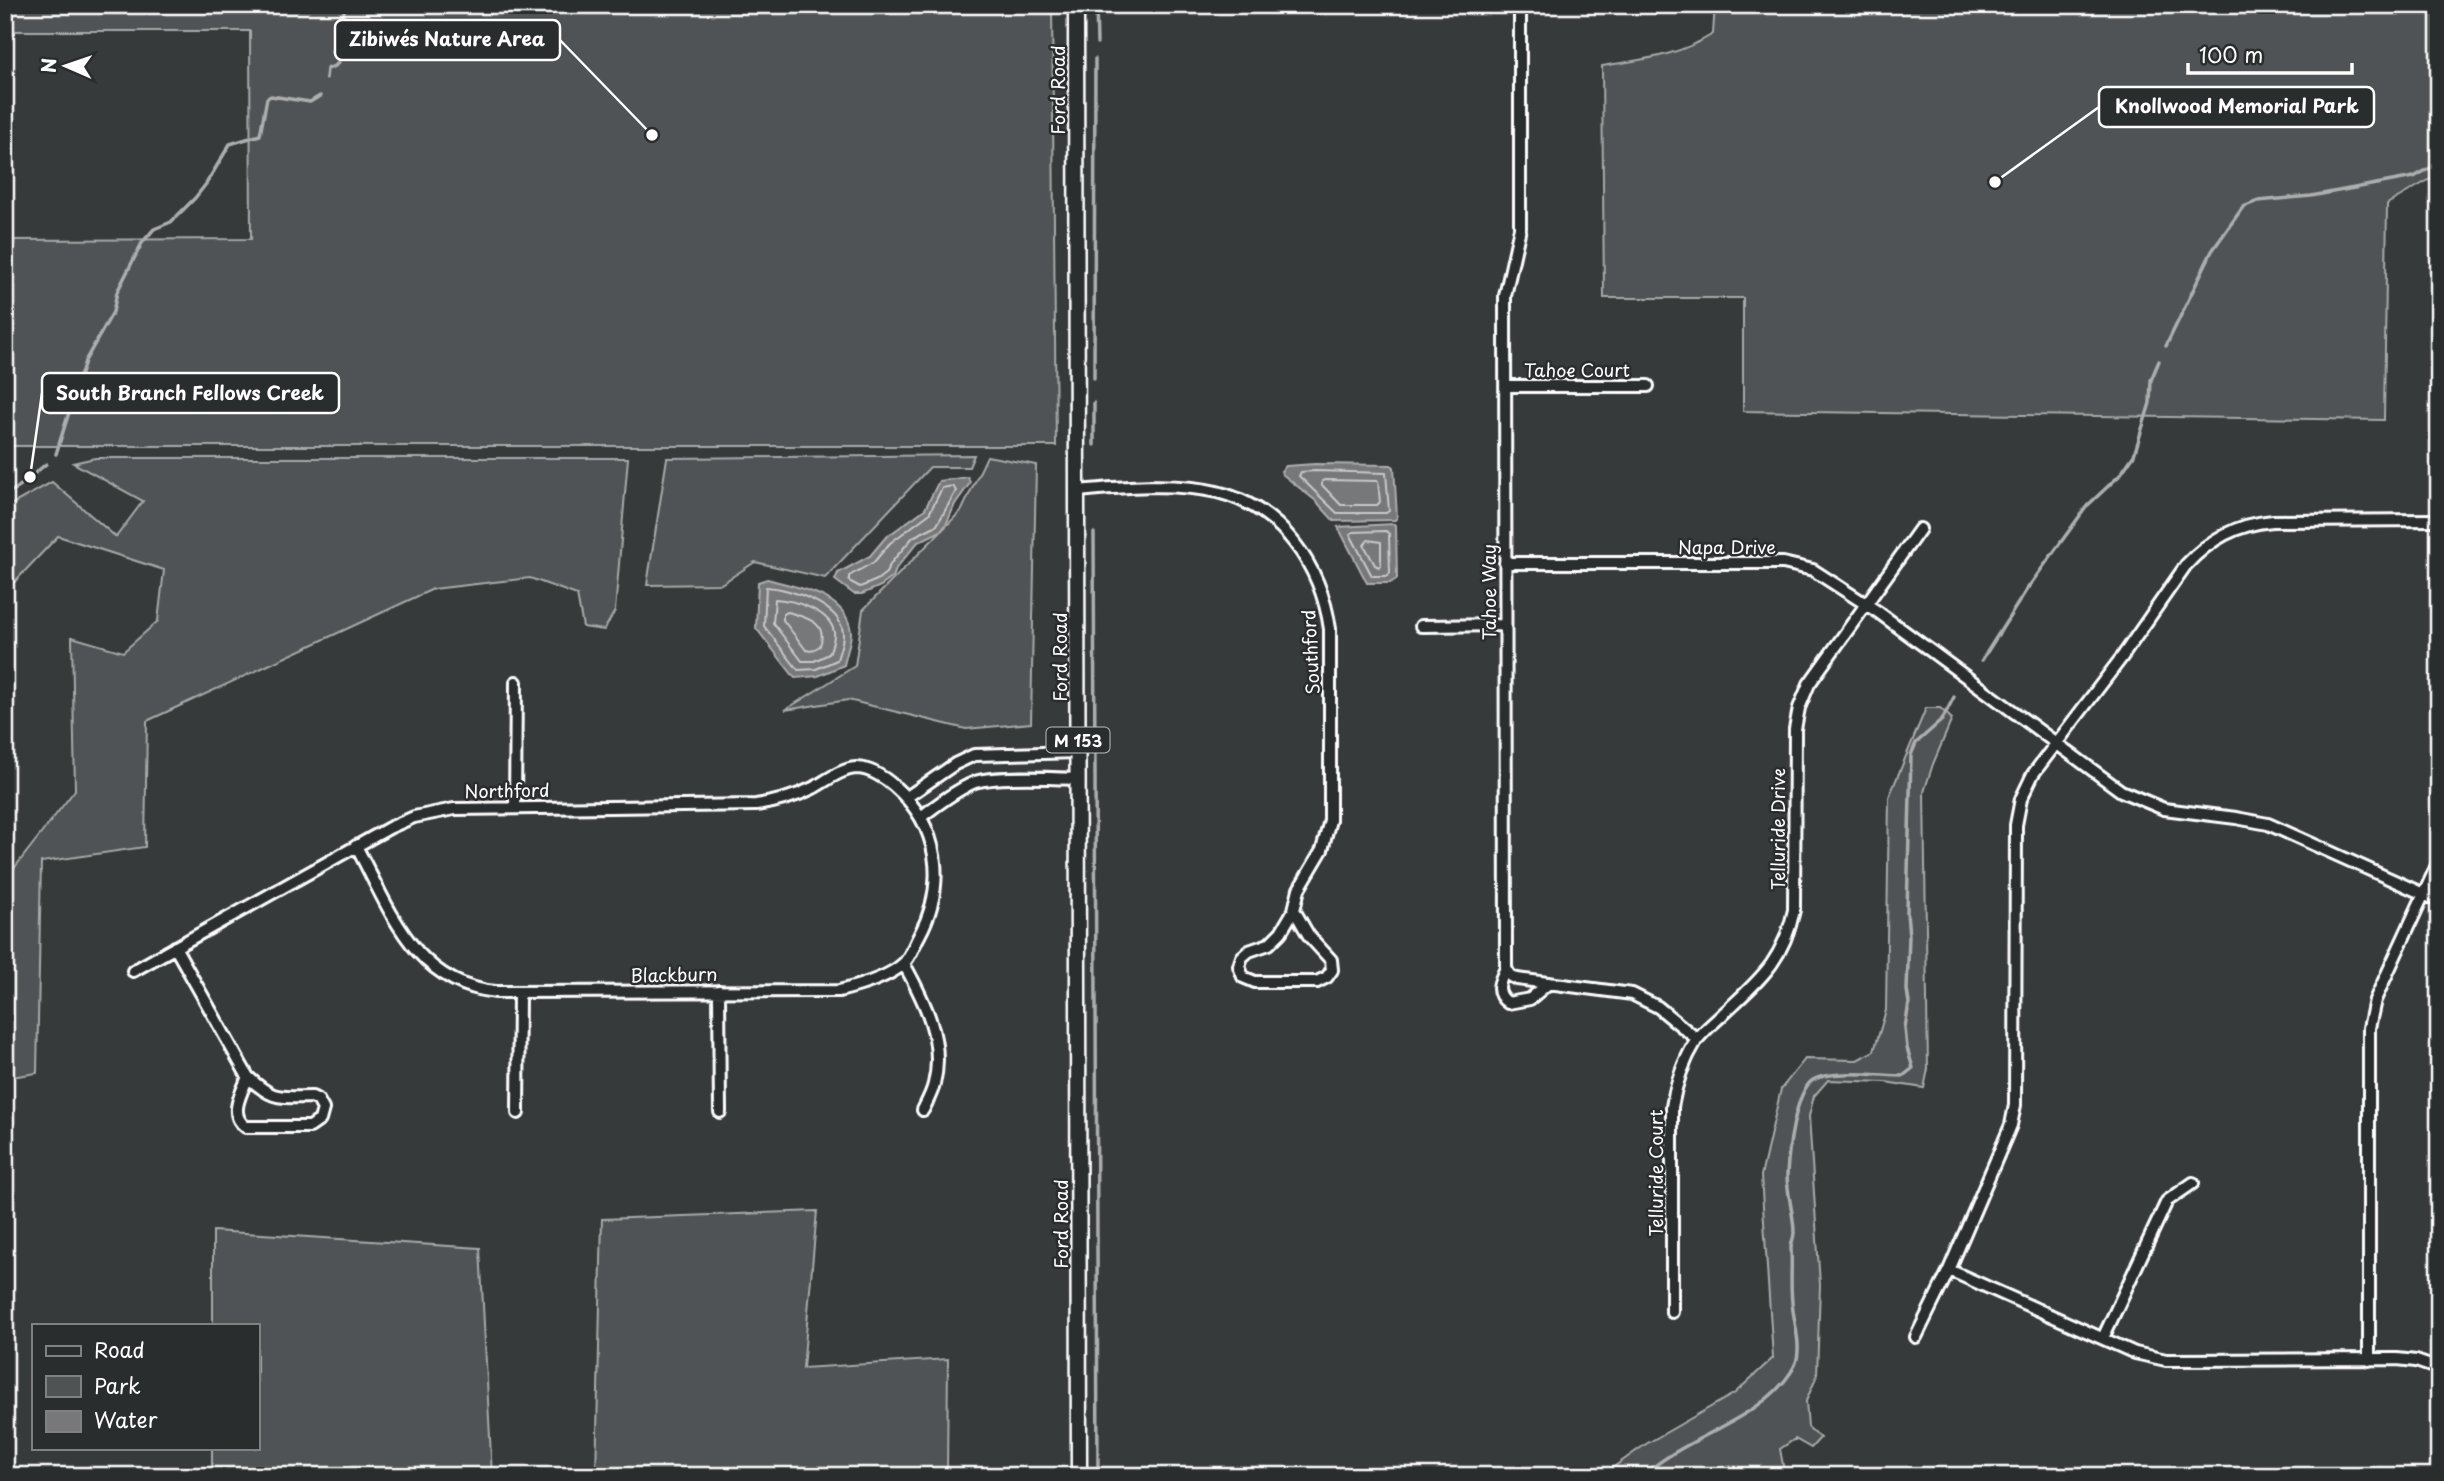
<svg xmlns="http://www.w3.org/2000/svg" width="2444" height="1481" viewBox="0 0 2444 1481" font-family="'Playpen Sans',sans-serif">
<style>
.green{fill:#505354;stroke:#a8a9aa;stroke-width:2}
.water{fill:#767879;stroke:#adaeaf;stroke-width:2}
.lines{fill:none;stroke-linecap:round;stroke-linejoin:round}
.shore{stroke:#c8c9c9;stroke-width:2}
.stream{stroke:#adaeaf;stroke-width:3.5}
.minor-casing{stroke:#fff;stroke-width:16}
.major-casing{stroke:#fff;stroke-width:19}
.minor{stroke:#2a2d2e;stroke-width:10}
.major{stroke:#2a2d2e;stroke-width:14}
.labels{text-anchor:middle;dominant-baseline:central;stroke-width:5;stroke-linejoin:round;paint-order:stroke}
.shield{fill:#2a2d2e;stroke:#bfc0c0;stroke-width:2}
.shield-label{font-size:16px;font-weight:bold;fill:#fff}
.street-label{font-size:18px;fill:#fff;stroke:#2a2d2e}
.leader{fill:none;stroke:#fff;stroke-width:2.5}
.callout-dot{fill:#fff;stroke:#2a2d2e;stroke-width:2.5}
.callout{fill:#2a2d2e;stroke:#fff;stroke-width:2.5}
.callout-label{font-size:19px;text-anchor:middle;font-weight:bold;fill:#fff}
</style>
<rect width="100%" height="100%" fill="#373a3b"/>
<filter id="ink" filterUnits="userSpaceOnUse"><feTurbulence type="fractalNoise" baseFrequency=".0143" numOctaves="2"/><feDisplacementMap in="SourceGraphic" scale="14" xChannelSelector="R" yChannelSelector="G"/><feConvolveMatrix kernelMatrix="1 2 1 2 8 2 1 2 1" color-interpolation-filters="sRGB"/></filter>
<g filter="url(#ink)">
<!-- green -->
<path class="green" d="M 5,5 L 1052,5 L 1056,446 L 5,446 L 5,240 L 251,239 L 250,31 L 5,31 Z
M 1715,5 L 2439,5 L 2439,174 L 2387,204 L 2384,420 L 1743,411 L 1743,298 L 1604,298 L 1602,66 C 1644,59 1676,57 1713,34 Z
M 974,455 L 969,467 L 930,467 L 825,578 L 755,562 L 721,584 L 647,585 L 667,458 Z
M 987,456 L 1036,465 L 1031,723 L 966,729 L 848,700 L 785,710 L 855,666 L 863,610 L 962,510 Z
M 95,458 L 628,458 L 615,611 L 604,630 L 583,627 L 577,595 L 530,578 L 433,589 L 147,721 L 145,847 L 41,862 L 37,1073 L 5,1078 L 5,880 L 75,790 L 72,637 L 123,652 L 158,621 L 164,570 L 58,536 L 5,592 L 5,508 L 52,482 L 116,537 L 143,501 L 73,463 Z
M 1926,708 L 1940,708 L 1952,719 L 1933,764 L 1924,792 L 1928,1069 L 1924,1088 L 1885,1082 L 1828,1080 L 1814,1096 L 1809,1116 L 1820,1285 L 1817,1376 L 1806,1401 L 1808,1427 L 1820,1438 L 1811,1448 L 1795,1439 L 1780,1449 L 1785,1476 L 1601,1476 L 1646,1444 L 1735,1393 L 1773,1358 L 1761,1176 L 1781,1089 L 1805,1059 L 1857,1060 L 1874,1051 L 1886,1010 L 1889,797 Z
M 817,1211 L 803,1368 L 948,1359 L 947,1476 L 596,1476 L 602,1219 Z
M 213,1231 L 480,1248 L 492,1476 L 212,1476 L 212,1448 L 257,1448 L 257,1325 L 213,1325 Z"/>
<!-- water -->
<path class="water" d="M 1315,464 L 1391,465 L 1394,467 L 1397,517 L 1395,520 L 1334,521 L 1316,501 L 1282,474 L 1281,471 L 1286,466 Z
M 968,477 L 970,483 L 955,504 L 946,525 L 941,531 L 918,542 L 897,567 L 893,577 L 881,586 L 862,594 L 854,594 L 835,580 L 838,573 L 870,556 L 885,538 L 925,509 L 939,481 Z
M 1394,524 L 1396,525 L 1397,579 L 1390,583 L 1367,583 L 1338,527 Z
M 767,579 C 796,587 847,594 851,632 C 851,642 846,655 844,665 L 818,676 L 795,678 L 756,628 L 758,582 Z"/>
<g class="lines">
<!-- shore -->
<path class="shore" d="M 1315,471 L 1386,473 L 1389,511 L 1386,513 L 1337,513 L 1299,476 L 1301,472 Z
M 1325,480 L 1378,481 L 1380,502 L 1377,505 L 1341,505 L 1322,485 L 1322,481 Z
M 953,486 L 956,491 L 937,525 L 913,537 L 891,563 L 886,573 L 877,580 L 860,587 L 849,581 L 849,576 L 874,562 L 890,543 L 929,514 L 942,488 Z
M 1386,531 L 1389,534 L 1390,573 L 1387,576 L 1372,576 L 1350,534 L 1353,532 Z
M 1368,540 L 1381,542 L 1381,564 L 1379,567 L 1375,565 L 1364,545 Z
M 766,587 C 790,588 841,605 843,633 C 844,640 839,652 837,660 L 816,669 L 798,670 L 764,626 Z
M 775,599 C 793,600 830,610 834,632 C 835,639 831,648 829,654 L 814,661 L 802,661 L 773,623 Z
M 788,612 C 807,618 828,622 820,646 L 811,651 L 806,650 L 783,620 L 783,614 Z"/>
<!-- stream -->
<path class="stream" d="M 1096,5 L 1097,43
M 326,78 L 327,69 L 335,66 L 339,62 L 332,52 L 341,30 L 345,5
M 2166,346 L 2212,251 L 2243,207 L 2258,201 L 2311,196 L 2414,177 L 2439,163
M 1094,378 L 1095,59
M 1094,403 L 1094,445
M 56,454 L 85,361 L 113,312 L 117,292 L 142,243 L 154,229 L 171,222 L 195,198 L 206,184 L 230,144 L 260,135 L 267,98 L 271,96 L 310,102 L 320,96
M 5,494 L 16,489 L 46,464
M 1094,533 L 1098,1476
M 1982,660 L 2027,589 L 2087,506 L 2120,475 L 2134,455 L 2150,403 L 2151,380 L 2159,361
M 1643,1476 C 1685,1435 1768,1419 1795,1365 C 1803,1347 1793,1320 1792,1302 C 1790,1284 1792,1266 1791,1248 C 1791,1243 1794,1238 1794,1233 C 1794,1214 1787,1194 1787,1175 C 1788,1154 1795,1091 1813,1080 C 1831,1069 1882,1076 1903,1076 L 1913,1068 L 1907,1048 L 1905,1028 L 1909,1003 L 1907,990 L 1909,936 L 1907,912 L 1911,755 L 1916,743 L 1942,720 L 1954,697"/>
<defs>
<path id="minor" d="M 1520,5 L 1520,228 L 1505,296 L 1506,968 L 1509,975 L 1517,979 L 1632,994 L 1658,1007 L 1697,1039
M 1506,386 L 1648,386
M 1078,491 C 1120,487 1176,482 1217,492 C 1282,508 1321,566 1330,629 L 1330,820 L 1322,850 L 1299,889 L 1294,910 L 1281,932 L 1269,944 L 1249,951 L 1242,957 L 1239,966 L 1243,977 L 1255,982 L 1317,982 L 1327,977 L 1332,970 L 1331,960 L 1309,936 L 1294,910
M 2439,520 L 2273,521 C 2237,524 2210,539 2186,565 L 2122,657 L 2033,774 L 2021,799 L 2016,825 L 2015,1105 L 2011,1125 L 1949,1270 L 2135,1353 L 2166,1360 L 2397,1359 L 2416,1361 L 2439,1369
M 1505,563 L 1783,563 L 1813,570 L 1878,612 L 2121,791 L 2164,809 L 2236,818 L 2268,824 L 2439,901
M 1421,626 L 1505,625
M 907,797 L 955,764 L 974,755 L 1078,752
M 515,807 L 516,682
M 921,817 C 937,805 956,790 975,782 C 997,775 1054,778 1078,779
M 175,947 L 248,1077 C 241,1094 228,1115 246,1127 L 310,1127 L 320,1120 L 323,1109 L 318,1100 L 312,1097 C 278,1097 274,1101 248,1077
M 904,964 C 924,1000 945,1041 934,1084 C 932,1093 927,1102 923,1110
M 1506,968 C 1499,982 1494,993 1508,1003 L 1530,999 L 1549,983
M 133,971 L 389,828 L 414,817 L 454,809 L 756,805 C 776,802 795,797 813,788 C 826,781 841,769 856,768 C 870,768 885,778 894,786 C 940,826 947,884 919,936 C 914,945 910,958 903,964 C 888,978 859,986 839,991 L 496,992 C 414,984 390,909 356,846
M 719,991 L 720,1112
M 518,1113 L 519,993
M 1672,1312 L 1672,1107 C 1676,1083 1683,1062 1696,1041 C 1703,1031 1714,1023 1723,1014 C 1759,980 1783,962 1794,910 L 1795,729 L 1799,708 L 1809,684 L 1920,529
M 1916,1337 L 1949,1270
M 2103,1338 L 2167,1201 L 2193,1183
M 2369,1360 L 2369,1028 L 2375,1000 L 2439,861"/>
<path id="major" d="M 1076,5 L 1079,1476"/>
</defs>
<!-- minor casing -->
<use href="#minor" class="minor-casing"/>
<!-- major casing -->
<use href="#major" class="major-casing"/>
<!-- minor -->
<use href="#minor" class="minor"/>
<!-- major -->
<use href="#major" class="major"/>
</g>
</g>
<g class="labels">
<!-- shield labels -->
<rect class="shield" x="1046.5" y="727.5" width="63" height="25" rx="5"/>
<g class="shield-label">
<text x="1078" y="740">M 153</text>
</g>
<!-- street labels -->
<g class="street-label">
<text transform="translate(1057 90) rotate(-90)">Ford Road</text>
<text x="1577" y="369">Tahoe Court</text>
<text x="1727" y="546">Napa Drive</text>
<text transform="translate(1488 592) rotate(-90)">Tahoe Way</text>
<text transform="translate(1310 652) rotate(-93)">Southford</text>
<text transform="translate(1059 657) rotate(-90)">Ford Road</text>
<text transform="translate(507 790) rotate(-1)">Northford</text>
<text transform="translate(1777 829) rotate(-90)">Telluride Drive</text>
<text transform="translate(674 974) rotate(-1)">Blackburn</text>
<text transform="translate(1655 1173) rotate(-90)">Telluride Court</text>
<text transform="translate(1060 1224) rotate(-90)">Ford Road</text>
</g>
</g>
<!-- callouts -->
<path class="leader" d="M652 135L560 40M1995 182L2099 107M30 477L42 393"/>
<g class="callout-dot">
<circle cx="652" cy="135" r="7"/>
<circle cx="1995" cy="182" r="7"/>
<circle cx="30" cy="477" r="7"/>
</g>
<g class="callout">
<rect x="335" y="20" width="225" height="40" rx="7"/>
<rect x="2099" y="87" width="275" height="40" rx="7"/>
<rect x="42" y="373" width="297" height="40" rx="7"/>
</g>
<g class="callout-label">
<text x="447" y="46">Zibiwés Nature Area</text>
<text x="2237" y="113">Knollwood Memorial Park</text>
<text x="190" y="400">South Branch Fellows Creek</text>
</g>
<!-- margin -->
<rect width="2444" height="1481" fill="none" stroke="#2a2d2e" stroke-width="28"/>
<rect x="14" y="14" width="2416" height="1453" fill="none" stroke="#fff" stroke-width="2.5" filter="url(#ink)"/>
<!-- legend -->
<rect x="32" y="1324" width="228" height="126" fill="#2a2d2e" stroke="#7f8182" stroke-width="2"/>
<rect x="46" y="1346" width="35" height="10" fill="#2a2d2e" stroke="#7f8182" stroke-width="2"/>
<text x="94" y="1358" font-size="21" fill="#ffffff">Road</text>
<rect x="46" y="1376" width="35" height="21" fill="#505354" stroke="#7f8182" stroke-width="2"/>
<text x="94" y="1394" font-size="21" fill="#ffffff">Park</text>
<rect x="46" y="1411" width="35" height="21" fill="#767879" stroke="#7f8182" stroke-width="2"/>
<text x="94" y="1428" font-size="21" fill="#ffffff">Water</text>
<!-- north arrow -->
<g transform="translate(66 66) rotate(272)" stroke="#2a2d2e" stroke-width="5" paint-order="stroke">
<path d="M0-5L12 26L0 18L-12 26Z" fill="#ffffff"/>
<text y="-10" font-size="19" font-weight="bold" text-anchor="middle" fill="#ffffff">N</text>
</g>
<!-- scale -->
<path d="M2188 63v10h164v-10" fill="none" stroke="#ffffff" stroke-width="3.5"/>
<text x="2199" y="63" font-size="21" fill="#ffffff" stroke="#2a2d2e" stroke-width="5" paint-order="stroke">100 m</text>
</svg>
